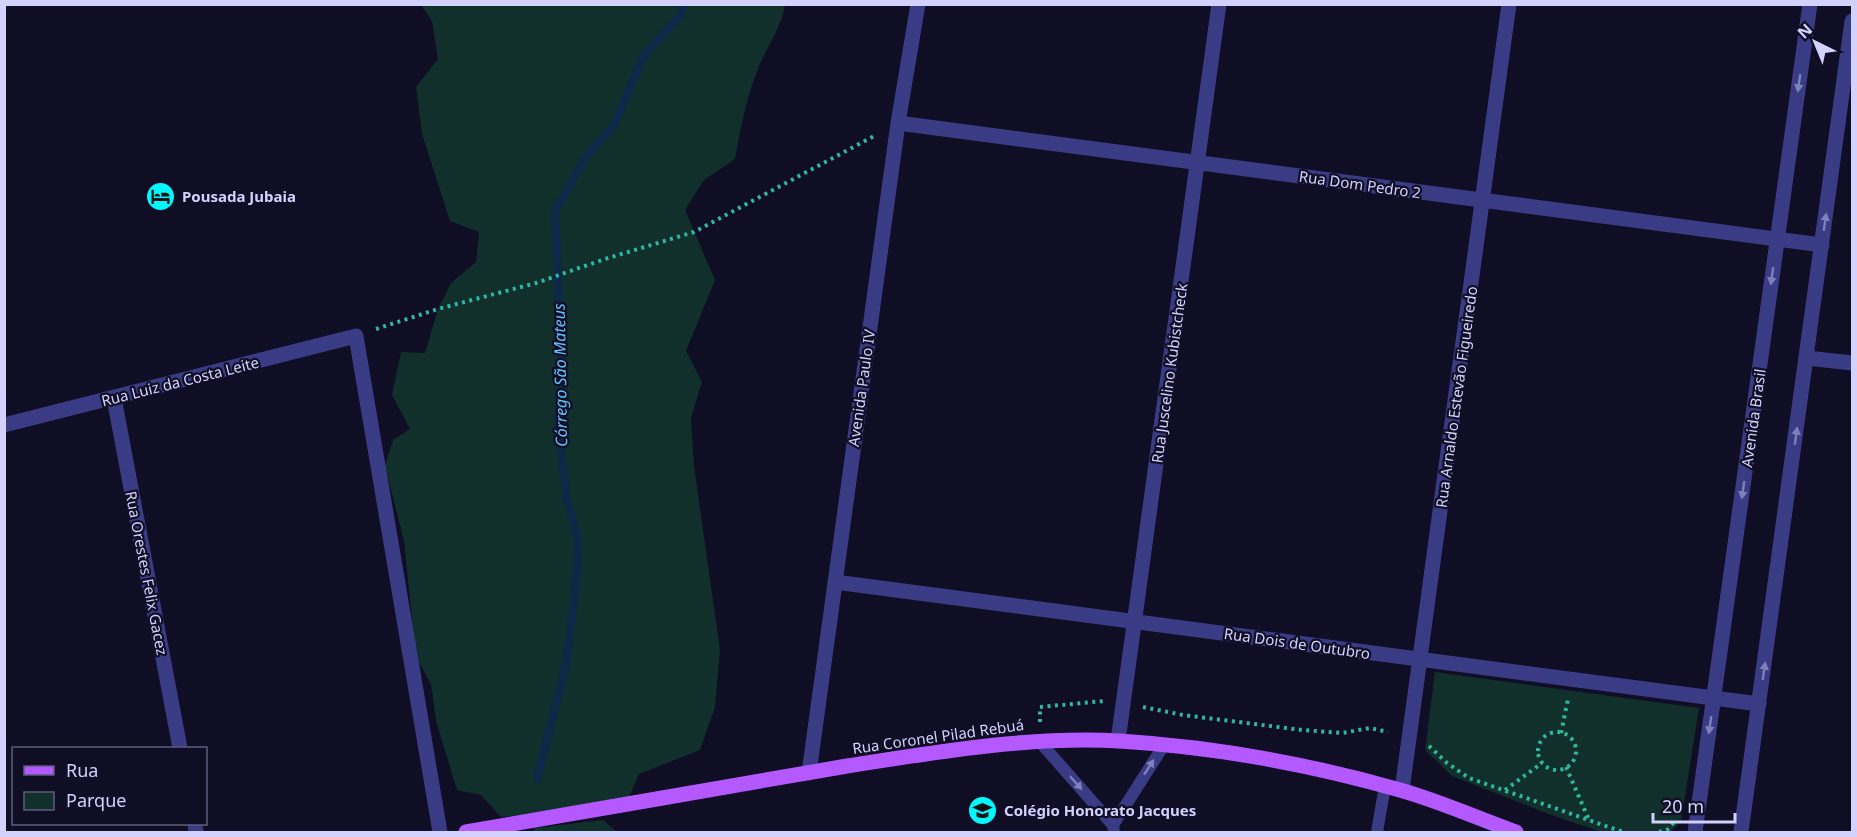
<svg xmlns="http://www.w3.org/2000/svg" width="1857" height="837" viewBox="0 0 1857 837" font-family="'Noto Sans',sans-serif">
<style>
.green{fill:#112f2b}
.lines{fill:none;stroke-linecap:round;stroke-linejoin:round}
.stream{stroke:#0d294a;stroke-width:8}
.path{stroke:#2eb7a3;stroke-width:4;stroke-dasharray:3 4.5;stroke-linecap:butt}
.service{stroke:#393c84;stroke-width:12}
.minor{stroke:#393c84;stroke-width:15}
.tertiary{stroke:#393c84;stroke-width:15}
.primary{stroke:#b359ff;stroke-width:15}
.oneway{fill:#7e80bb}
.labels{text-anchor:middle;dominant-baseline:central;stroke-width:4.5;stroke-linejoin:round;paint-order:stroke}
.street-label{font-size:15px;fill:#d3d2ff;stroke:#100e25}
.poi-label{font-size:15px;font-weight:bold;fill:#d3d2ff;stroke:#100e25;text-anchor:start}
.water-label{font-size:16px;font-style:italic;fill:#60c2ff;stroke:#100e25}
</style>
<rect width="100%" height="100%" fill="#100e25"/>
<!-- green -->
<path class="green" d="M 421,5 L 785,5 C 781,27 769,44 760,64 C 747,94 741,127 735,159 L 704,180 L 685,210 L 715,280 L 686,351 L 702,382 L 691,418 L 694,466 L 720,650 L 715,707 L 700,750 L 639,774 L 628,799 L 534,814 L 501,817 L 481,795 L 457,790 L 436,721 L 431,684 L 416,657 L 404,541 L 385,466 L 393,440 L 410,429 L 392,395 L 401,352 L 425,353 L 438,309 L 451,283 L 476,262 L 479,232 L 450,221 L 422,134 L 416,87 L 438,59 L 432,21 Z
M 1435,672 L 1699,708 L 1681,822 L 1670,832 L 1602,832 L 1554,816 L 1452,776 L 1425,750 Z
M 603,820 L 617,832 L 533,832 L 535,828 Z"/>
<g class="lines">
<!-- stream -->
<path class="stream" d="M 537,779 L 566,664 L 575,592 L 578,540 L 567,500 L 558,427 L 561,358 L 555,211 L 585,158 L 614,125 L 644,55 L 680,16 L 684,4"/>
<!-- path -->
<path class="path" d="M 376,329 L 438,309 L 536,283 L 605,259 L 694,232 L 876,135
M 1143,707 L 1183,715 L 1302,730 L 1342,733 L 1370,728 L 1388,732
M 1040,722 L 1040,707 L 1104,701
M1538 751a19 19 0 1 1 38 0a19 19 0 1 1-38 0Z
M 1561,733 L 1568,699
M 1429,746 L 1447,763 L 1469,778 L 1623,832
M 1566,767 L 1589,820
M 1505,790 L 1542,763
M 1659,832 L 1667,830 L 1675,821"/>
<!-- service -->
<path class="service" d="M 1039,741 L 1113,825 L 1114,832
M 1113,825 L 1164,745
M 1377,832 L 1385,786"/>
<!-- minor -->
<path class="minor" d="M 898,123 L 1822,245
M 1807,358 L 1852,363
M 114,398 L 180,748
M 4,425 L 356,336 L 440,832
M 835,582 L 1759,704
M 1118,741 L 1219,4
M 809,773 L 898,123 L 918,4
M 1402,790 L 1509,4
M 195,824 L 196,832"/>
<!-- tertiary -->
<path class="tertiary" d="M 1695,832 L 1810,4
M 1741,832 L 1852,21"/>
<!-- primary -->
<path class="primary" d="M 466,832 C 593,811 720,787 847,766 C 937,752 1028,736 1120,741 C 1214,747 1309,764 1400,790 C 1439,801 1477,818 1516,832"/>
</g>
<!-- one-way arrows -->
<defs><path id="oneway-solid" d="M-6-.8H1V-3.2L6.5 0L1 3.2V.8H-6Z" transform="scale(1.5)"/></defs>
<g class="oneway">
<use href="#oneway-solid" transform="translate(1799 83) rotate(98)"/>
<use href="#oneway-solid" transform="translate(1825 222) rotate(-82)"/>
<use href="#oneway-solid" transform="translate(1772 276) rotate(98)"/>
<use href="#oneway-solid" transform="translate(1796 436) rotate(-82)"/>
<use href="#oneway-solid" transform="translate(1743 490) rotate(98)"/>
<use href="#oneway-solid" transform="translate(1764 671) rotate(-82)"/>
<use href="#oneway-solid" transform="translate(1710 725) rotate(98)"/>
<use href="#oneway-solid" transform="translate(1149 767) rotate(-57)"/>
<use href="#oneway-solid" transform="translate(1076 783) rotate(49)"/>
</g>
<!-- icons -->
<defs>
<symbol id="hotel-disc" viewBox="-11 -11 22 22"><circle r="9.5" fill="#00f8fd" stroke="#100e25"/><path d="M-6-4.5h1.5V1H6V5H4.5V3h-9V5H-6ZM-4 0a1.8 1.8 0 1 1 3.6 0ZM.5 0V-2.5h3Q6-2.5 6 0Z" fill="#111"/></symbol>
<symbol id="school-disc" viewBox="-11 -11 22 22"><circle r="9.5" fill="#00f8fd" stroke="#100e25"/><path d="M0-5L7-2L0 1L-7-2ZM-4 1L0 2.5L4 1V4Q0 6-4 4Z" fill="#111"/></symbol>
</defs>
<g fill-rule="evenodd">
<use href="#hotel-disc" x="144" y="180" width="33" height="33"/>
<use href="#school-disc" x="966" y="794" width="33" height="33"/>
</g>
<g class="labels">
<!-- street labels -->
<g class="street-label">
<text transform="translate(1360 184) rotate(8)">Rua Dom Pedro 2</text>
<text transform="translate(1169 373) rotate(-82)">Rua Juscelino Kubistcheck</text>
<text transform="translate(180 381) rotate(-14)">Rua Luiz da Costa Leite</text>
<text transform="translate(861 388) rotate(-82)">Avenida Paulo IV</text>
<text transform="translate(1456 397) rotate(-82)">Rua Arnaldo Estevão Figueiredo</text>
<text transform="translate(1753 418) rotate(-82)">Avenida Brasil</text>
<text transform="translate(147 573) rotate(79)">Rua Orestes Felix Gacez</text>
<text transform="translate(1297 643) rotate(8)">Rua Dois de Outubro</text>
<text transform="translate(938 736) rotate(-8)">Rua Coronel Pilad Rebuá</text>
</g>
<!-- poi labels -->
<g class="poi-label">
<text x="182" y="196">Pousada Jubaia</text>
<text x="1004" y="810">Colégio Honorato Jacques</text>
</g>
<!-- water labels -->
<g class="water-label">
<text transform="translate(560 375) rotate(-91)">Córrego São Mateus</text>
</g>
</g>
<!-- border -->
<rect width="1857" height="837" fill="none" stroke="#d3d2ff" stroke-width="12"/>
<!-- legend -->
<rect x="12" y="747" width="195" height="78" fill="#100e25" stroke="#5e5c7c" stroke-width="1.5"/>
<rect x="24" y="766" width="30" height="9" fill="#b359ff" stroke="#5e5c7c" stroke-width="1.5"/>
<text x="66" y="777" font-size="18" fill="#d3d2ff">Rua</text>
<rect x="24" y="792" width="30" height="18" fill="#112f2b" stroke="#5e5c7c" stroke-width="1.5"/>
<text x="66" y="807" font-size="18" fill="#d3d2ff">Parque</text>
<!-- north arrow -->
<g transform="translate(1815 42) rotate(317)" stroke="#100e25" stroke-width="4.5" paint-order="stroke">
<path d="M0-4.5L10 22L0 15L-10 22Z" fill="#d3d2ff"/>
<text y="-9" font-size="16" font-weight="bold" text-anchor="middle" fill="#d3d2ff">N</text>
</g>
<!-- scale -->
<path d="M1653 813v9h82v-9" fill="none" stroke="#d3d2ff" stroke-width="3"/>
<text x="1662" y="813" font-size="18" fill="#d3d2ff" stroke="#100e25" stroke-width="4.5" paint-order="stroke">20 m</text>
</svg>
